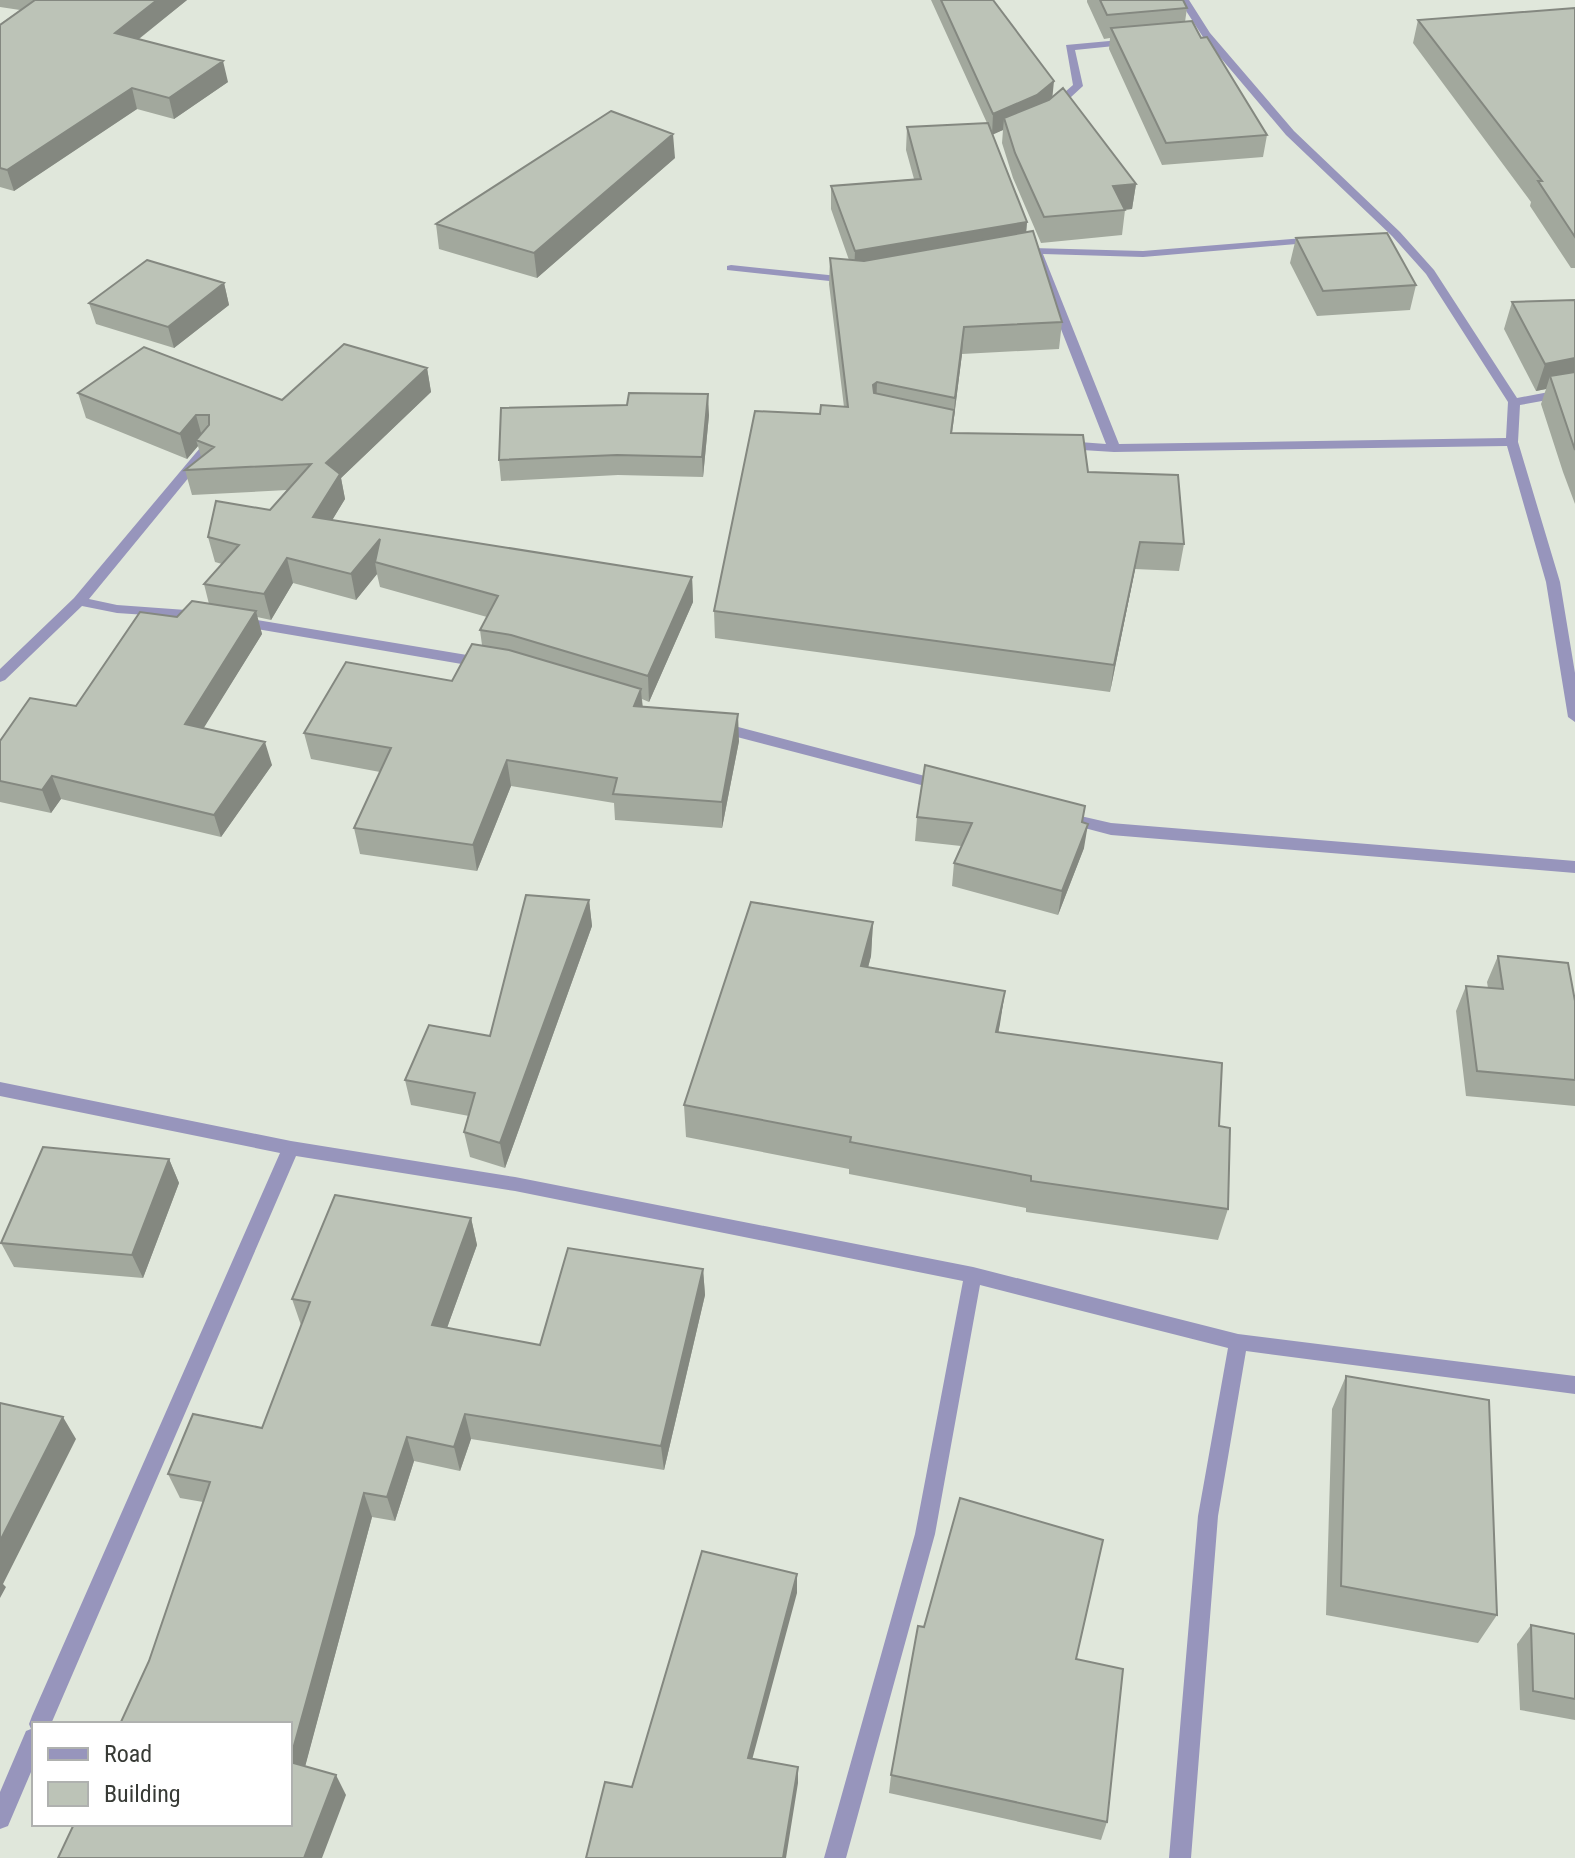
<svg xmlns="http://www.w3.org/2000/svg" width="1575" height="1858" viewBox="0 0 1575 1858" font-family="'Roboto Condensed',sans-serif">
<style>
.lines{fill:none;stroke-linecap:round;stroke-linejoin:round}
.minor{fill:#9795bc;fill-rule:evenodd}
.wall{fill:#a2a89d}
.shaded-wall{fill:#848880}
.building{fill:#bcc3b7;stroke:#848880;stroke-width:2}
</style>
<rect width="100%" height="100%" fill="#e0e7db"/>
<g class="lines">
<!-- minor -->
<path class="minor" d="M 1179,0 L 1189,0 L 1210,33 L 1294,131 L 1400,232 L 1434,270 L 1517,398 L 1575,387 L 1575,395 L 1520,405 L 1518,442 L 1560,582 L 1575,673 L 1575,722 L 1568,717 L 1546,582 L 1507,446 L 1114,452 L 1066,449 L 1060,445 L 1066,441 L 1106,444 L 1030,250 L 1032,248 L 1143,251 L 1316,237 L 1320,238 L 1320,242 L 1143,257 L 1043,254 L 1119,444 L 1506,438 L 1508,402 L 1426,274 L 1392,236 L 1286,135 L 1203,37 Z
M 1131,39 L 1136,42 L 1134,44 L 1075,50 L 1083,86 L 1058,109 L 1050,109 L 1050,105 L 1073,85 L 1066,45 Z
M 731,265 L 848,277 L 854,280 L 848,283 L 727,270 L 727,266 Z
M 209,441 L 213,442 L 213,448 L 89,599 L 117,605 L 200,611 L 205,613 L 207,616 L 205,619 L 117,613 L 82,606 L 5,680 L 0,682 L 0,669 L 74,598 L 205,442 Z
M 239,617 L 485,658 L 492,663 L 485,668 L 234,625 L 232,622 L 234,619 Z
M 719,722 L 944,781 L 952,786 L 944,791 L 714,731 L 712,727 Z
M 1063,812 L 1111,823 L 1575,861 L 1575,873 L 1111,835 L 1058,821 L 1055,817 Z
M 0,1082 L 291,1141 L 515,1177 L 973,1267 L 1238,1334 L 1575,1376 L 1575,1394 L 1246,1351 L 1218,1516 L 1191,1858 L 1169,1858 L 1198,1516 L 1228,1348 L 980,1285 L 935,1534 L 846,1858 L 824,1858 L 915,1534 L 963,1281 L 515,1191 L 296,1156 L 51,1724 L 34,1724 L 34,1765 L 8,1826 L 0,1829 L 0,1792 L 26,1731 L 31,1729 L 29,1724 L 32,1716 L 280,1153 L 0,1096 Z"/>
</g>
<!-- wall -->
<path class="wall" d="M 0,0 L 187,0 L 139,39 L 228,82 L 174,119 L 137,109 L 14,191 L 0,187 L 0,24 L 20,10 L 0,7 Z
M 931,0 L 993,0 L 1052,97 L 1136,184 L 1132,209 L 1125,210 L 1122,235 L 1041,243 L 1013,178 L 1002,143 L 1003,130 L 992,134 L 1027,222 L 1026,232 L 1062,322 L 1059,349 L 962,354 L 952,433 L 1088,472 L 1184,544 L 1179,571 L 1135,569 L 1110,692 L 715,638 L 714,611 L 820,414 L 844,407 L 829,284 L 830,258 L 849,260 L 831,209 L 831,186 L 914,179 L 906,150 L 907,127 L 987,123 Z
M 1087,0 L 1183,0 L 1187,8 L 1185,22 L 1201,38 L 1267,135 L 1263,157 L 1162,165 L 1109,49 L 1110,38 L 1104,39 L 1087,2 Z
M 1575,8 L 1575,268 L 1571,268 L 1530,206 L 1531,202 L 1413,43 L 1418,20 Z
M 675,158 L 537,278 L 439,249 L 436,224 Z
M 1296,238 L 1416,285 L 1410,310 L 1317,316 L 1290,263 Z
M 224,283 L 229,305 L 174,348 L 96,324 L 89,303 Z
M 1575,300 L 1575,504 L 1563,472 L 1541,404 L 1546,389 L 1536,391 L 1504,329 L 1512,302 Z
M 427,368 L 431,392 L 341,478 L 345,499 L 332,520 L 692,577 L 693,602 L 649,702 L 642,699 L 643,707 L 739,741 L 722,828 L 615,820 L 614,803 L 511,786 L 477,871 L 360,854 L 354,828 L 380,772 L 311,759 L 304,733 L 452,681 L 482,645 L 480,630 L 487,617 L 380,587 L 377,574 L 356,600 L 293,583 L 271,620 L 257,617 L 262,634 L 203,728 L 272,765 L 221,837 L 61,799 L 51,813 L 0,802 L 0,741 L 76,706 L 177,617 L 209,604 L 204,584 L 222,564 L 215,562 L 208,537 L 270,510 L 287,490 L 192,495 L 185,470 L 201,457 L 198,446 L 187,459 L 86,418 L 78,393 L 282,400 Z
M 709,415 L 703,477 L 618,475 L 501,481 L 499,460 Z
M 1085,806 L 1082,822 L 1084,848 L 1058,915 L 952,886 L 954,863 L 961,846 L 915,841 L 917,817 Z
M 589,900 L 592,926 L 505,1168 L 470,1157 L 464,1132 L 469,1116 L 411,1105 L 405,1080 L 490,1036 Z
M 873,922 L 871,956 L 868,968 L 1005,991 L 998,1033 L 1219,1126 L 1228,1209 L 1218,1240 L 1026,1212 L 1026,1208 L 849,1174 L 849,1169 L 686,1137 L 684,1105 Z
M 1498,956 L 1575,1001 L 1575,1106 L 1466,1096 L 1456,1011 L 1466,986 L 1488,988 L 1487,982 Z
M 169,1159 L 179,1183 L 143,1278 L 14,1267 L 1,1243 Z
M 471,1218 L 477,1245 L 447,1328 L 540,1345 L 703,1269 L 705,1295 L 664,1470 L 471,1439 L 460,1471 L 414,1461 L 395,1521 L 372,1517 L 305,1766 L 346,1795 L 149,1661 L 203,1502 L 180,1498 L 168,1474 L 262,1428 L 301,1325 L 292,1299 Z
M 1346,1376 L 1497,1615 L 1478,1643 L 1326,1615 L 1332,1409 Z
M 1531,1625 L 1575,1634 L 1575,1720 L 1520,1710 L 1517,1644 Z
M 1076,1659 L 1107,1822 L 1101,1840 L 889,1793 L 891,1775 Z"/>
<!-- shaded-wall -->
<path class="shaded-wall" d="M 157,0 L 187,0 L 121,53 L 115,33 Z
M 223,61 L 228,82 L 174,119 L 169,98 Z
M 1054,81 L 1052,101 L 1004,118 L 1003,130 L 992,135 L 993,114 Z
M 132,88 L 137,109 L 14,191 L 7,170 Z
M 673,134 L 675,158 L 537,278 L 534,253 Z
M 1136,184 L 1132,209 L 1109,211 L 1113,186 Z
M 1027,222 L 1025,246 L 854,275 L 855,251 Z
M 224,283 L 229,305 L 174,348 L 168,327 Z
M 964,327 L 962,354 L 953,425 L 955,398 Z
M 1575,358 L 1575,382 L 1550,376 L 1546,389 L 1536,391 L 1545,364 Z
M 427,368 L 431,392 L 341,478 L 345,499 L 319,542 L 313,517 L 326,463 Z
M 877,382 L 876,409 L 873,385 Z
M 708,394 L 709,415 L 703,477 L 702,457 Z
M 196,415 L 203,440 L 196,440 L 198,446 L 187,459 L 180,434 Z
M 380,539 L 375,562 L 377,574 L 356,600 L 351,574 Z
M 1140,542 L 1135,569 L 1110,692 L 1114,665 Z
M 287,558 L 293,583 L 271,620 L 264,594 Z
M 692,577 L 693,602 L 649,702 L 648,676 Z
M 256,611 L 262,634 L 192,747 L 185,724 Z
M 641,689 L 643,716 L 634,706 Z
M 738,714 L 739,741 L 722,828 L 722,802 Z
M 265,742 L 272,765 L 221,837 L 214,815 Z
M 507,760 L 511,786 L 477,871 L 473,845 Z
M 52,776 L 61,799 L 51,813 L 42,790 Z
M 1088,824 L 1084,848 L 1058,915 L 1062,891 Z
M 589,900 L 592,926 L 505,1168 L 500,1143 Z
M 873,922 L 871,956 L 859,1000 L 861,966 Z
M 1005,991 L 1000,1024 L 992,1065 L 996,1032 Z
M 169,1159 L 179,1183 L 143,1278 L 132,1255 Z
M 471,1218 L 477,1245 L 439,1350 L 432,1325 Z
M 703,1269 L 705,1295 L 664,1470 L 661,1446 Z
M 465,1414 L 471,1439 L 460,1471 L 454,1447 Z
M 63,1417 L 76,1439 L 3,1584 L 6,1587 L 0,1598 L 0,1541 Z
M 407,1437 L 414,1461 L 395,1521 L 387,1497 Z
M 364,1493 L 372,1517 L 301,1782 L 290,1763 L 290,1760 Z
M 797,1574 L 797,1593 L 748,1775 L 748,1758 Z
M 798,1767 L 798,1783 L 786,1858 L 783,1858 Z
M 336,1775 L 346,1795 L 322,1858 L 304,1858 Z"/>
<!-- building -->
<path class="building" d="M 35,0 L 157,0 L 115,33 L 223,61 L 169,98 L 132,88 L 7,170 L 0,168 L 0,25 Z
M 941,0 L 993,0 L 1054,81 L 1037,95 L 993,114 Z
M 1100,0 L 1183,0 L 1187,8 L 1107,15 Z
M 1575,8 L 1575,237 L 1538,181 L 1542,181 L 1418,20 Z
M 1192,21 L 1201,38 L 1207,37 L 1267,135 L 1166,143 L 1111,28 Z
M 1063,88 L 1136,184 L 1113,186 L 1125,210 L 1044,217 L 1015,153 L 1004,118 L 1049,100 Z
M 611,111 L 673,134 L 534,253 L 436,224 Z
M 988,123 L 1027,222 L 855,251 L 831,186 L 921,179 L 907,127 Z
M 1033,231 L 1062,322 L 964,327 L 955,398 L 877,382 L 873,385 L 874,393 L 954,410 L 951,433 L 1083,435 L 1088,472 L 1178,475 L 1184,544 L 1140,542 L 1114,665 L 714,611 L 755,411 L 820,414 L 821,405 L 848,407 L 830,258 L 864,261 Z
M 1387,233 L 1416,285 L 1323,291 L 1296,238 Z
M 147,260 L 224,283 L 168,327 L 89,303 Z
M 1575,300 L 1575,358 L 1545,364 L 1512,302 Z
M 344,344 L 427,368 L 326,463 L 340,474 L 313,517 L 692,577 L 648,676 L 511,635 L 480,630 L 498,596 L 375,562 L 380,539 L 351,574 L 287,558 L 264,594 L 204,584 L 239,545 L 208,537 L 216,501 L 270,510 L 311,464 L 185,470 L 214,447 L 196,440 L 209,425 L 209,415 L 196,415 L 180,434 L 78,393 L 144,347 L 282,400 Z
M 1575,372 L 1575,450 L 1550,376 Z
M 629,393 L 708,394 L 702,457 L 617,455 L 499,460 L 501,408 L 627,405 Z
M 192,601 L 256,611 L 185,724 L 265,742 L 214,815 L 52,776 L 42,790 L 0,781 L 0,741 L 30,698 L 76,706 L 140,612 L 177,617 Z
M 472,644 L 509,650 L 641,689 L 634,706 L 738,714 L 722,802 L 613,794 L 617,778 L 507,760 L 473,845 L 354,828 L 391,748 L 304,733 L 346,662 L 452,681 Z
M 925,765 L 1085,806 L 1082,822 L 1088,824 L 1062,891 L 954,863 L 972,823 L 917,817 Z
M 526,895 L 589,900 L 500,1143 L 464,1132 L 475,1093 L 405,1080 L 429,1025 L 490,1036 Z
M 751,902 L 873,922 L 861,966 L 1005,991 L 996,1032 L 1222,1063 L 1219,1126 L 1230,1128 L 1228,1209 L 1031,1181 L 1031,1176 L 850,1142 L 851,1137 L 684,1105 Z
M 1498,956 L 1568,963 L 1575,1001 L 1575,1080 L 1477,1071 L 1466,986 L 1503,989 Z
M 43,1147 L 169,1159 L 132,1255 L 1,1243 Z
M 335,1195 L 471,1218 L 432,1325 L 540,1345 L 568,1248 L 703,1269 L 661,1446 L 465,1414 L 454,1447 L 407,1437 L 387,1497 L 364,1493 L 290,1760 L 290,1724 L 120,1724 L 149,1661 L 210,1482 L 168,1474 L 193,1414 L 262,1428 L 310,1302 L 292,1299 Z
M 1346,1376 L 1489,1400 L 1497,1615 L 1341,1586 Z
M 0,1403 L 63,1417 L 0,1541 Z
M 960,1498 L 1103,1540 L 1076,1659 L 1123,1669 L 1107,1822 L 891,1775 L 918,1626 L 924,1627 Z
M 702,1551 L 797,1574 L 748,1758 L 798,1767 L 783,1858 L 586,1858 L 605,1782 L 632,1787 Z
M 1531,1625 L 1575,1634 L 1575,1699 L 1533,1691 Z
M 290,1762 L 336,1775 L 304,1858 L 58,1858 L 74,1824 L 290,1824 Z"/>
<!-- legend -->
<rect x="32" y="1722" width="260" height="104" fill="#ffffff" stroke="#afb1af" stroke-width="2"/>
<rect x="48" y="1748" width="40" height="12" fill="#9795bc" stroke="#afb1af" stroke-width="2"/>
<text x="104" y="1762" font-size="24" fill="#383b36">Road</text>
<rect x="48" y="1782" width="40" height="24" fill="#bcc3b7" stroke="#afb1af" stroke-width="2"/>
<text x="104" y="1802" font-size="24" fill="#383b36">Building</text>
</svg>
